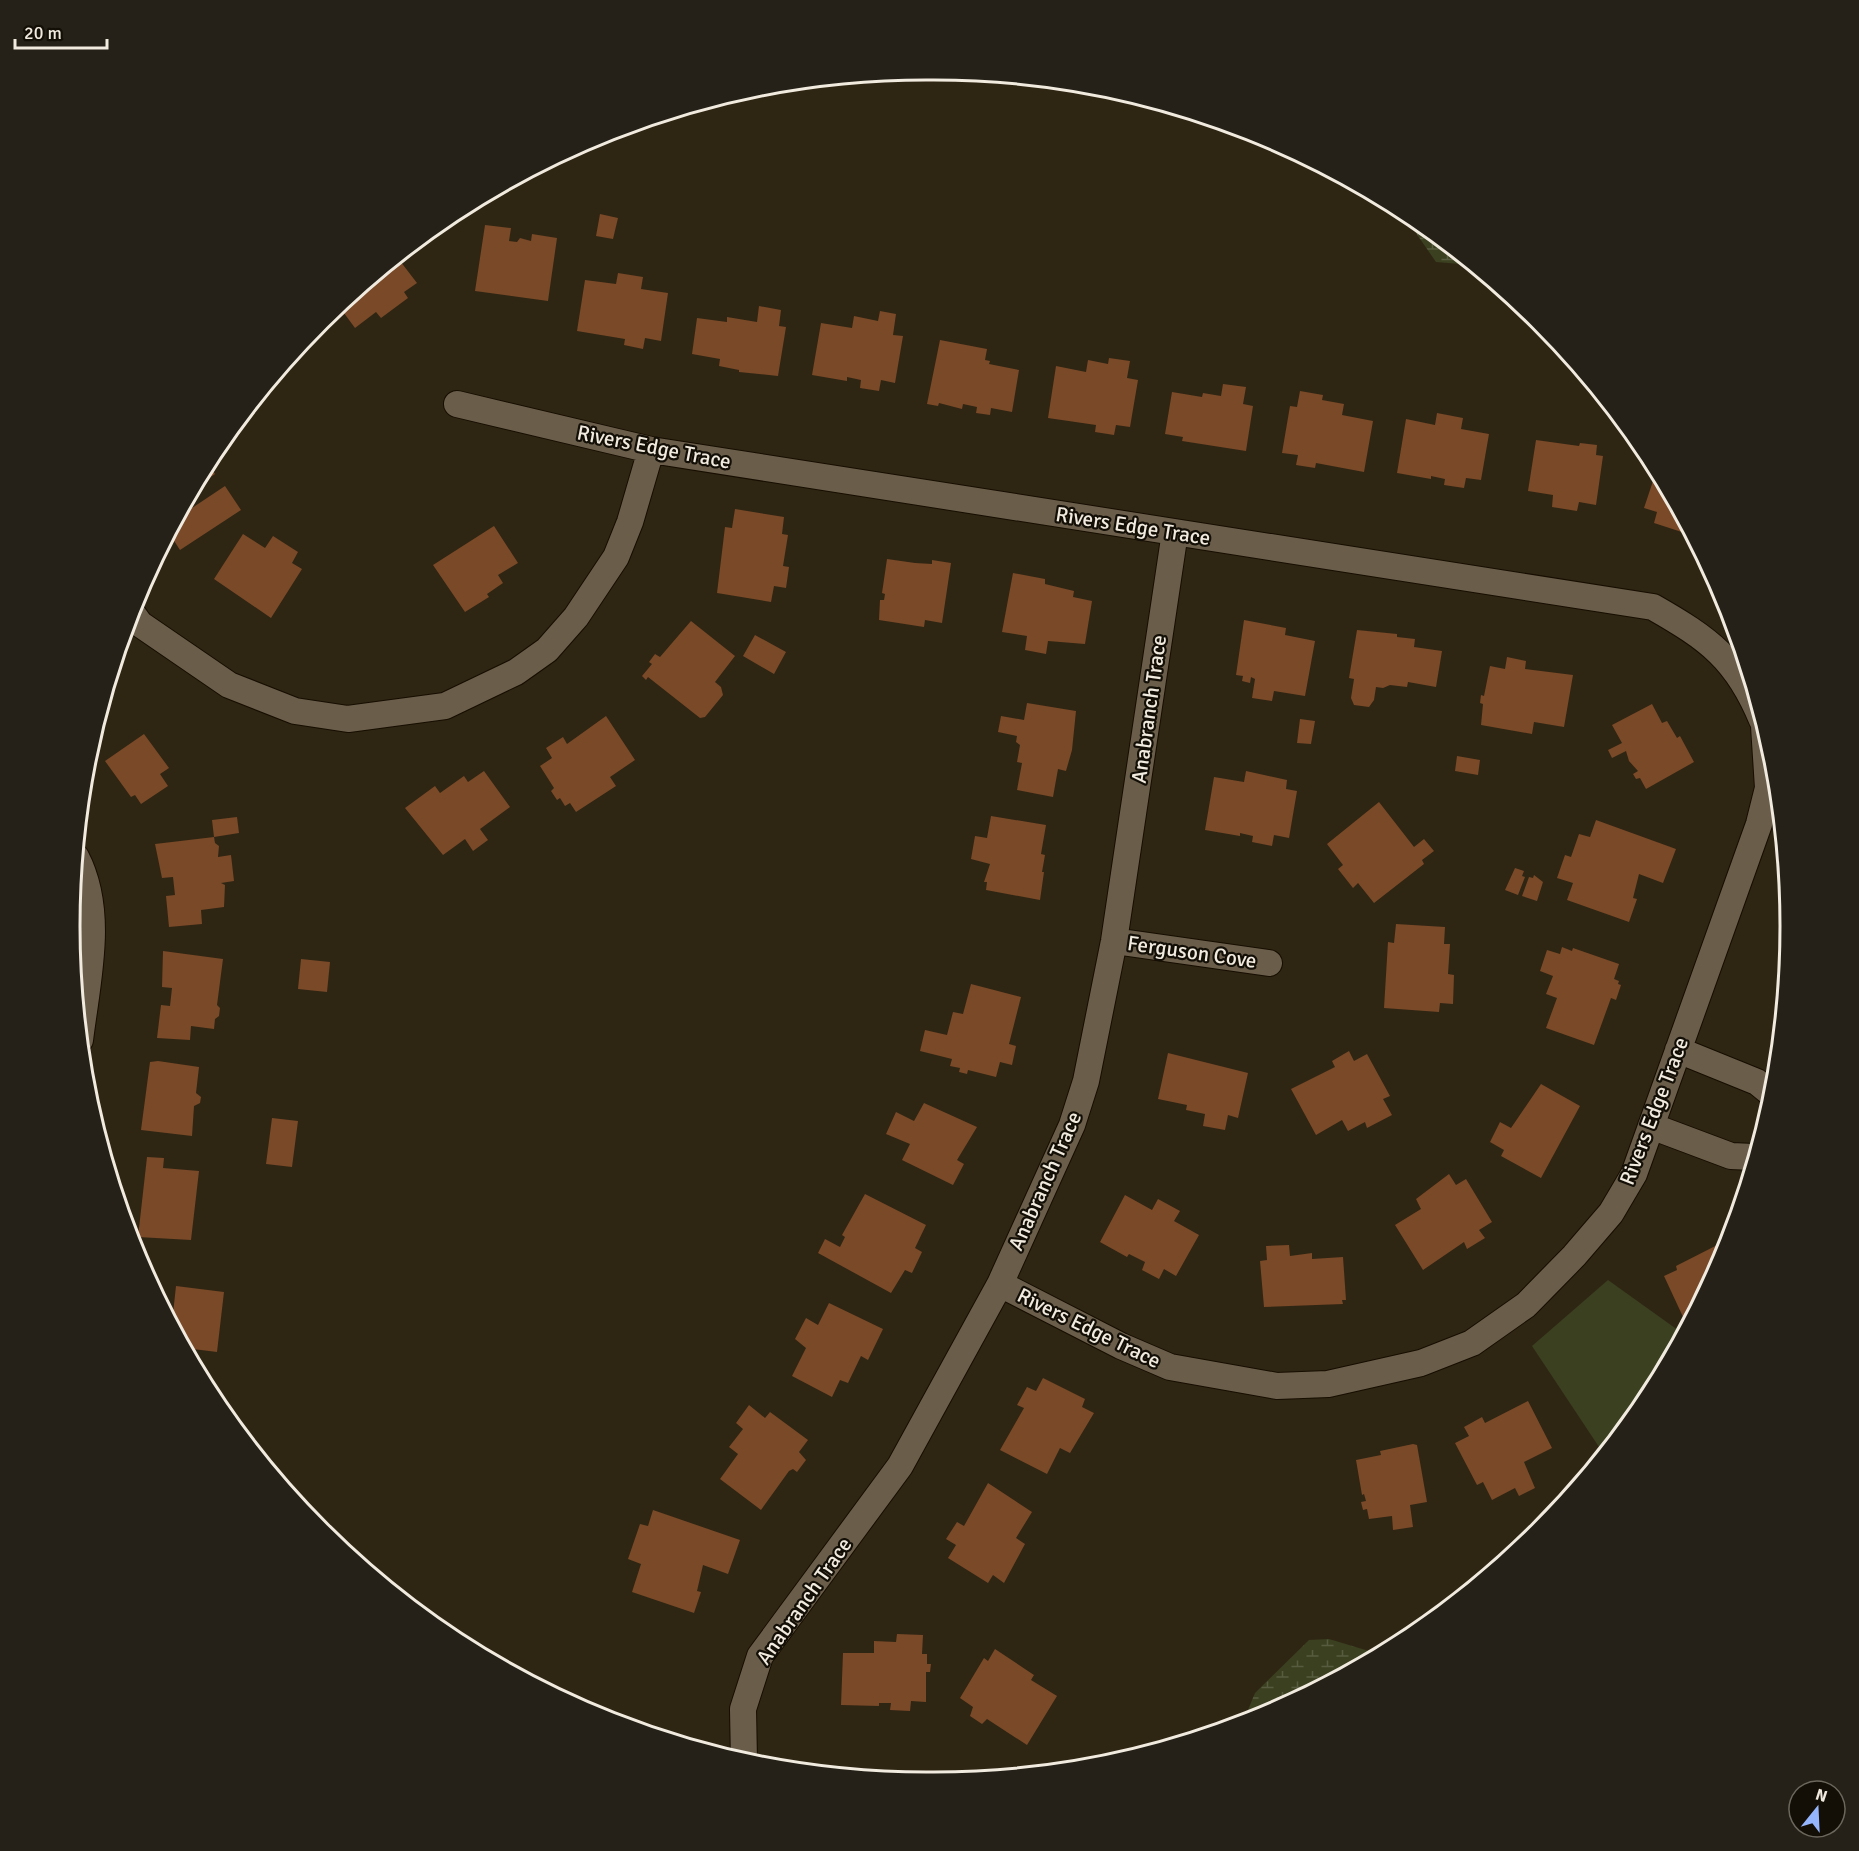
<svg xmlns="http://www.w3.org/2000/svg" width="1859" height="1851" viewBox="0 0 1859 1851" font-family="Signika,sans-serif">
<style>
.wetland{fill:url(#wetland-marsh)}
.park{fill:#3a4020}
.building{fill:#794928}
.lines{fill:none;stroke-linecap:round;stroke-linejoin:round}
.minor-casing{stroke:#170e01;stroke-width:28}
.minor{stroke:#6a5e4b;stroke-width:26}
.labels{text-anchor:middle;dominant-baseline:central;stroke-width:4.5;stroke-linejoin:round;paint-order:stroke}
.street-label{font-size:21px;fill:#f1eadf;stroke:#130f07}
.rim{fill:none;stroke:#f1eadf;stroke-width:3}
</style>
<defs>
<pattern id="wetland-marsh" width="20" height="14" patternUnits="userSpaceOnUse" patternTransform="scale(1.5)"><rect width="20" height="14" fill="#3a4020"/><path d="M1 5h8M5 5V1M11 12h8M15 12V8" fill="none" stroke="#575c40"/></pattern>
</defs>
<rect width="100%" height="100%" fill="#2f2513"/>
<!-- wetland -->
<path class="wetland" d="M 1398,207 L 1409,213 L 1472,265 L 1436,262 Z
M 1329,1639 L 1379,1654 L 1262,1717 L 1243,1722 L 1255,1693 L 1309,1640 Z"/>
<!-- park -->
<path class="park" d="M 1608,1280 L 1682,1333 L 1646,1401 L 1603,1453 L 1532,1346 Z"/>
<!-- building -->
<path class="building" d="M 600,214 L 618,218 L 613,239 L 596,236 Z
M 485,225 L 511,228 L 509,241 L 517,242 L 520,238 L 531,241 L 532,234 L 557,238 L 548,301 L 475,291 Z
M 397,257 L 417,283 L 404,292 L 408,298 L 381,318 L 376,312 L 355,328 L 338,305 Z
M 618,273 L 643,277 L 641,289 L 668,293 L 661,341 L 645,338 L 643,349 L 624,345 L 625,339 L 577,331 L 585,280 L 616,284 Z
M 759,306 L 781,310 L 779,326 L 786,327 L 778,376 L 739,372 L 739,370 L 719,366 L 720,359 L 692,354 L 697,318 L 727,322 L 727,317 L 757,322 Z
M 880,311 L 896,314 L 893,335 L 903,336 L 895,383 L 881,380 L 879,391 L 860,388 L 861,380 L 847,377 L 847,381 L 812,375 L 821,323 L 852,328 L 854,316 L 878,321 Z
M 940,340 L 987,349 L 985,360 L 990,361 L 989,364 L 1019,370 L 1012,412 L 991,408 L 990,415 L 976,413 L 977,407 L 963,404 L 962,409 L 939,403 L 938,406 L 927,404 Z
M 1109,358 L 1130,361 L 1127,378 L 1138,380 L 1130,427 L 1116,425 L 1114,435 L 1095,432 L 1096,425 L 1048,418 L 1056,366 L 1086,372 L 1088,360 L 1108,364 Z
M 1223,384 L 1246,387 L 1243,404 L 1253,406 L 1246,451 L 1182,441 L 1183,437 L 1165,434 L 1172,392 L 1202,397 L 1203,393 L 1221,396 Z
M 1300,391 L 1323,395 L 1322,400 L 1344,404 L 1342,415 L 1373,421 L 1364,472 L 1316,463 L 1315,468 L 1296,465 L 1298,455 L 1282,453 L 1290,406 L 1297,407 Z
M 1437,413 L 1463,418 L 1461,429 L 1489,434 L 1481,480 L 1466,478 L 1464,488 L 1444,485 L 1445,479 L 1431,476 L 1431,479 L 1397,473 L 1406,419 L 1435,425 Z
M 1536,440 L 1579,446 L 1580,443 L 1597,445 L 1596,455 L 1603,456 L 1596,505 L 1579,502 L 1577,511 L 1552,507 L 1553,495 L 1528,491 Z
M 207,461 L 215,474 L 193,489 Z
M 1656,472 L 1658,473 L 1691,535 L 1654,523 L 1657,512 L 1644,508 Z
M 225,486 L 241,510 L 180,550 L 169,533 L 177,518 Z
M 735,509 L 784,517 L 782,534 L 788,535 L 783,566 L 789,567 L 786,588 L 774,586 L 771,602 L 717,593 L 725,527 L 732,528 Z
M 494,526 L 518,563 L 498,575 L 503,583 L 487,594 L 489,597 L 465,612 L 433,565 Z
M 243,534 L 265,548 L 273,536 L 298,552 L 292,563 L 302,569 L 271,618 L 214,579 Z
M 887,559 L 915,563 L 932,564 L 932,560 L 951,563 L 942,623 L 925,620 L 924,627 L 879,620 L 880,600 L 884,600 L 885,594 L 882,593 Z
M 1013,573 L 1045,579 L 1045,584 L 1074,591 L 1073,597 L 1092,601 L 1085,644 L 1048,641 L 1046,654 L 1025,650 L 1027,636 L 1002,632 Z
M 1244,620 L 1286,628 L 1285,635 L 1315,641 L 1305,696 L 1274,691 L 1272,701 L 1252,698 L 1255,679 L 1251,677 L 1250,683 L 1242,681 L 1243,676 L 1236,675 Z
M 691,621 L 735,656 L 715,682 L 721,687 L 723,695 L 705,717 L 700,718 L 648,677 L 646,680 L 642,676 L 652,664 L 649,662 L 655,654 L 660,657 Z
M 1357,630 L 1397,634 L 1397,637 L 1415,639 L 1414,647 L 1442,651 L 1436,687 L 1408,682 L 1407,687 L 1390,685 L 1383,688 L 1376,687 L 1374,700 L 1369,707 L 1354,705 L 1351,698 L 1354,679 L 1349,678 Z
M 755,635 L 786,652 L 774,674 L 743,656 Z
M 1507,657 L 1526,661 L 1525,669 L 1573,675 L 1564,727 L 1534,722 L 1532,734 L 1481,725 L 1483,704 L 1480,703 L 1481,695 L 1484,696 L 1490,666 L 1505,669 Z
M 1027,703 L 1076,711 L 1072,750 L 1066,771 L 1058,769 L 1053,797 L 1017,790 L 1022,763 L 1017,762 L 1020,745 L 1016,742 L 1017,736 L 998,732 L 1001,716 L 1024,720 Z
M 1652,704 L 1662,723 L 1667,721 L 1677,738 L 1680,736 L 1694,762 L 1646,789 L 1640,778 L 1636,779 L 1633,774 L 1638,771 L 1629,761 L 1626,751 L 1612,758 L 1608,750 L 1622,743 L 1612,725 Z
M 606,716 L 635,760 L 610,777 L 616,786 L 576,812 L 570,803 L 565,806 L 560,798 L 557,800 L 551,791 L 554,788 L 540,766 L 552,758 L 546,748 L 563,737 L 567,744 Z
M 1300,719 L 1315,721 L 1311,744 L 1297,743 Z
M 144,734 L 169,768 L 160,774 L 168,786 L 141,804 L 135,795 L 131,797 L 105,761 Z
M 1457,756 L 1480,760 L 1478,775 L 1455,771 Z
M 484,771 L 510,807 L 480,829 L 488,840 L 473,851 L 465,839 L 443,855 L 405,808 L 435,786 L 440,793 L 464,776 L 468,782 Z
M 1246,771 L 1287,780 L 1286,789 L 1297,791 L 1289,838 L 1274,835 L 1272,846 L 1252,842 L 1253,836 L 1240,833 L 1240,836 L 1205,830 L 1214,777 L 1244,782 Z
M 1379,802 L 1414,847 L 1424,839 L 1434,851 L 1422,860 L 1424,864 L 1374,903 L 1358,883 L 1353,888 L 1338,869 L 1343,865 L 1327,844 Z
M 991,816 L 1046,825 L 1041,854 L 1045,855 L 1042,872 L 1044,872 L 1040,900 L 986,890 L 987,882 L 984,882 L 990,864 L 971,859 L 975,836 L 987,838 Z
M 237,817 L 239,833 L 214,837 L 212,820 Z
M 1596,820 L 1676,849 L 1663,883 L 1639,874 L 1633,898 L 1637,899 L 1629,922 L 1567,900 L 1573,883 L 1557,878 L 1565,855 L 1571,857 L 1579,834 L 1590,837 Z
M 214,837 L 215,843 L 219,846 L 218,857 L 231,855 L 234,881 L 221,883 L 225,885 L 224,907 L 201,910 L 202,924 L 169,927 L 166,896 L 175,895 L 173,877 L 162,878 L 155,844 Z
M 1515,868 L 1524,871 L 1522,876 L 1525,877 L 1518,895 L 1505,890 Z
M 1534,875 L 1543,882 L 1537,901 L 1522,896 L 1529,877 L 1533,878 Z
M 1396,924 L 1445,927 L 1444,944 L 1450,944 L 1448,974 L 1454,975 L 1453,1004 L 1440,1003 L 1439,1012 L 1384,1008 L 1388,942 L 1394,943 Z
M 1562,947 L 1572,951 L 1573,948 L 1619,964 L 1614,979 L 1619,981 L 1618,984 L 1621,985 L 1616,1000 L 1611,998 L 1594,1045 L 1546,1028 L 1557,998 L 1546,994 L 1553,976 L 1540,971 L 1547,950 L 1560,954 Z
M 163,951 L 223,959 L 217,1005 L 220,1008 L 219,1016 L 215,1019 L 214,1029 L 191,1026 L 190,1040 L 157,1038 L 161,1005 L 170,1006 L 172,988 L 162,987 Z
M 301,959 L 330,962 L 327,992 L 298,989 Z
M 971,984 L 1021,997 L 1009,1044 L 1016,1046 L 1012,1065 L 1000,1062 L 996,1077 L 968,1070 L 967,1074 L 959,1072 L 960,1068 L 950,1066 L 952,1059 L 920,1051 L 925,1030 L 947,1035 L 953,1012 L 963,1014 Z
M 1349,1051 L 1354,1061 L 1367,1054 L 1390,1096 L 1383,1099 L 1392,1115 L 1367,1128 L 1365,1122 L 1348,1131 L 1342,1120 L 1316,1135 L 1291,1089 L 1335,1067 L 1332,1061 Z
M 1168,1053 L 1248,1073 L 1238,1118 L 1228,1115 L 1225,1130 L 1203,1126 L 1205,1114 L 1186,1110 L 1187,1105 L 1158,1099 Z
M 158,1061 L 199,1067 L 196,1093 L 201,1097 L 200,1103 L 194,1106 L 192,1136 L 141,1130 L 150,1062 Z
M 1541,1084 L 1580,1106 L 1541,1178 L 1501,1156 L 1504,1150 L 1490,1142 L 1500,1122 L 1511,1128 Z
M 924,1103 L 977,1127 L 957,1160 L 964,1164 L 953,1185 L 902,1160 L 910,1144 L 886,1134 L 896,1112 L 914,1121 Z
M 272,1118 L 298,1121 L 292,1167 L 266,1164 Z
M 147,1157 L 164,1158 L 163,1168 L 199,1171 L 191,1240 L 138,1237 Z
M 1449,1174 L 1456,1185 L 1466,1179 L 1492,1222 L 1479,1230 L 1485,1238 L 1467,1249 L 1464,1242 L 1423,1270 L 1395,1225 L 1421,1209 L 1416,1199 Z
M 865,1194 L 926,1225 L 915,1248 L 922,1252 L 912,1273 L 905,1270 L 891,1293 L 818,1253 L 825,1239 L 840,1247 L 845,1237 L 842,1235 Z
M 1125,1195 L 1152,1210 L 1158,1199 L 1180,1211 L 1174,1221 L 1199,1235 L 1176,1276 L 1164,1269 L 1159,1279 L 1142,1270 L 1145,1262 L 1129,1254 L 1127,1257 L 1100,1242 Z
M 1729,1239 L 1725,1253 L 1692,1315 L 1684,1319 L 1664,1276 L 1677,1270 L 1676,1266 Z
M 1289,1245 L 1290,1256 L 1312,1253 L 1312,1259 L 1343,1257 L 1346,1300 L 1342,1300 L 1343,1304 L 1264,1307 L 1260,1261 L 1267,1260 L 1266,1246 Z
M 176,1286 L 224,1292 L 217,1352 L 185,1348 L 172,1323 Z
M 829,1303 L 883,1329 L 868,1360 L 861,1356 L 848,1383 L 840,1380 L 832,1397 L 792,1376 L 806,1348 L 795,1339 L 806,1318 L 818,1325 Z
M 1043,1378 L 1085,1399 L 1082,1407 L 1094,1413 L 1070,1453 L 1060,1448 L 1047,1474 L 1000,1450 L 1024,1408 L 1017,1405 L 1027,1387 L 1036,1391 Z
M 1528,1401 L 1552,1448 L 1524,1462 L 1535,1488 L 1519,1496 L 1515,1488 L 1492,1500 L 1483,1482 L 1477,1485 L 1455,1443 L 1469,1436 L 1464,1427 L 1482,1417 L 1485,1423 Z
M 749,1405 L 765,1418 L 770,1412 L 808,1440 L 799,1452 L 806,1460 L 797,1472 L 793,1469 L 789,1471 L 761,1510 L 720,1479 L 738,1454 L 729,1447 L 743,1429 L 736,1423 Z
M 1413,1444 L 1417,1445 L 1427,1502 L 1410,1505 L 1413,1527 L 1393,1530 L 1392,1516 L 1369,1519 L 1367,1509 L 1363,1510 L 1361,1502 L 1366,1501 L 1364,1494 L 1362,1495 L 1356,1460 L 1381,1455 L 1380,1451 Z
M 988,1483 L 1032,1512 L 1016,1538 L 1025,1544 L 1004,1583 L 993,1575 L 988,1583 L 948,1558 L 956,1545 L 946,1539 L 957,1522 L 964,1526 Z
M 653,1510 L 740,1540 L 728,1574 L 703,1565 L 697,1591 L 701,1592 L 694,1613 L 632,1592 L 641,1564 L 628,1559 L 640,1524 L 648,1526 Z
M 897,1634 L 923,1635 L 922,1654 L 927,1654 L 927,1664 L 931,1664 L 930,1672 L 926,1672 L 926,1702 L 911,1701 L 910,1711 L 890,1710 L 891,1703 L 879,1703 L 879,1706 L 841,1705 L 843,1653 L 874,1653 L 874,1641 L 896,1642 Z
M 995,1649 L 1034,1675 L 1031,1680 L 1057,1696 L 1027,1745 L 987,1719 L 982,1724 L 970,1716 L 973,1707 L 960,1698 L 984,1658 L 988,1661 Z"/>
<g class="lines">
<defs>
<path id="minor" d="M 457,404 L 651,450 L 1653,607 C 1709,639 1737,659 1762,720
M 130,610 L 140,624 L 229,685 L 295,711 L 348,719 L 445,706 L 516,672 L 547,650 L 576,617 L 616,557 L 630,522 L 651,450
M 76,857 C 105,912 87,982 80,1040
M 1114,941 L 1269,963
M 1678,1050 L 1757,1082 L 1773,1095
M 1651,1126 L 1731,1156 L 1754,1157
M 1000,1284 L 1121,1346 L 1170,1367 L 1277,1386 L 1328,1384 L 1421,1363 L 1472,1343 L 1526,1305 L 1574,1256 L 1611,1213 L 1634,1174 L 1759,824 L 1768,788 L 1764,726
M 744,1761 L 743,1709 L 760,1656 L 900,1466 L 1000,1284 L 1072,1125 L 1086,1081 L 1114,941 L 1175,532"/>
</defs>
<!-- minor casing -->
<use href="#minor" class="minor-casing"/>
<!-- minor -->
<use href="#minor" class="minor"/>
</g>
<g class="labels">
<!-- street labels -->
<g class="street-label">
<text transform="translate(654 447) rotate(11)">Rivers Edge Trace</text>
<text transform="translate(1133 526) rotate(9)">Rivers Edge Trace</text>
<text transform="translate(1149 709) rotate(-82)">Anabranch Trace</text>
<text transform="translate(1192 952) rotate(8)">Ferguson Cove</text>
<text transform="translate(1654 1111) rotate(-69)">Rivers Edge Trace</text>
<text transform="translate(1045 1181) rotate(-66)">Anabranch Trace</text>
<text transform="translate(1089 1328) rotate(26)">Rivers Edge Trace</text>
<text transform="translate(804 1601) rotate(-55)">Anabranch Trace</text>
</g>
</g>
<!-- crop -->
<path d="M0 0H1859V1851H0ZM926 80H934A846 846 0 0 1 1780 926V926A846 846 0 0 1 934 1772H926A846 846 0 0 1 80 926V926A846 846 0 0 1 926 80Z" fill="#252118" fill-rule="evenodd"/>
<path class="rim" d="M926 80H934A846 846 0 0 1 1780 926V926A846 846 0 0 1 934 1772H926A846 846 0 0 1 80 926V926A846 846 0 0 1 926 80Z"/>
<!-- north arrow -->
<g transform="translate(1817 1809) rotate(18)"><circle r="28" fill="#130f07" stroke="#6c675d" stroke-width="1.5"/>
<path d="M0-4.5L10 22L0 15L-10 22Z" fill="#95b6fd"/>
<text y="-9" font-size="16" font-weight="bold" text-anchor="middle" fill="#f1eadf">N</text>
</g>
<!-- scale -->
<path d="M15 39v9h92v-9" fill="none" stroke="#f1eadf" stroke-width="3"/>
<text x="24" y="39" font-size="18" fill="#f1eadf" stroke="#130f07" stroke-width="4.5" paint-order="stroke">20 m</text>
</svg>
